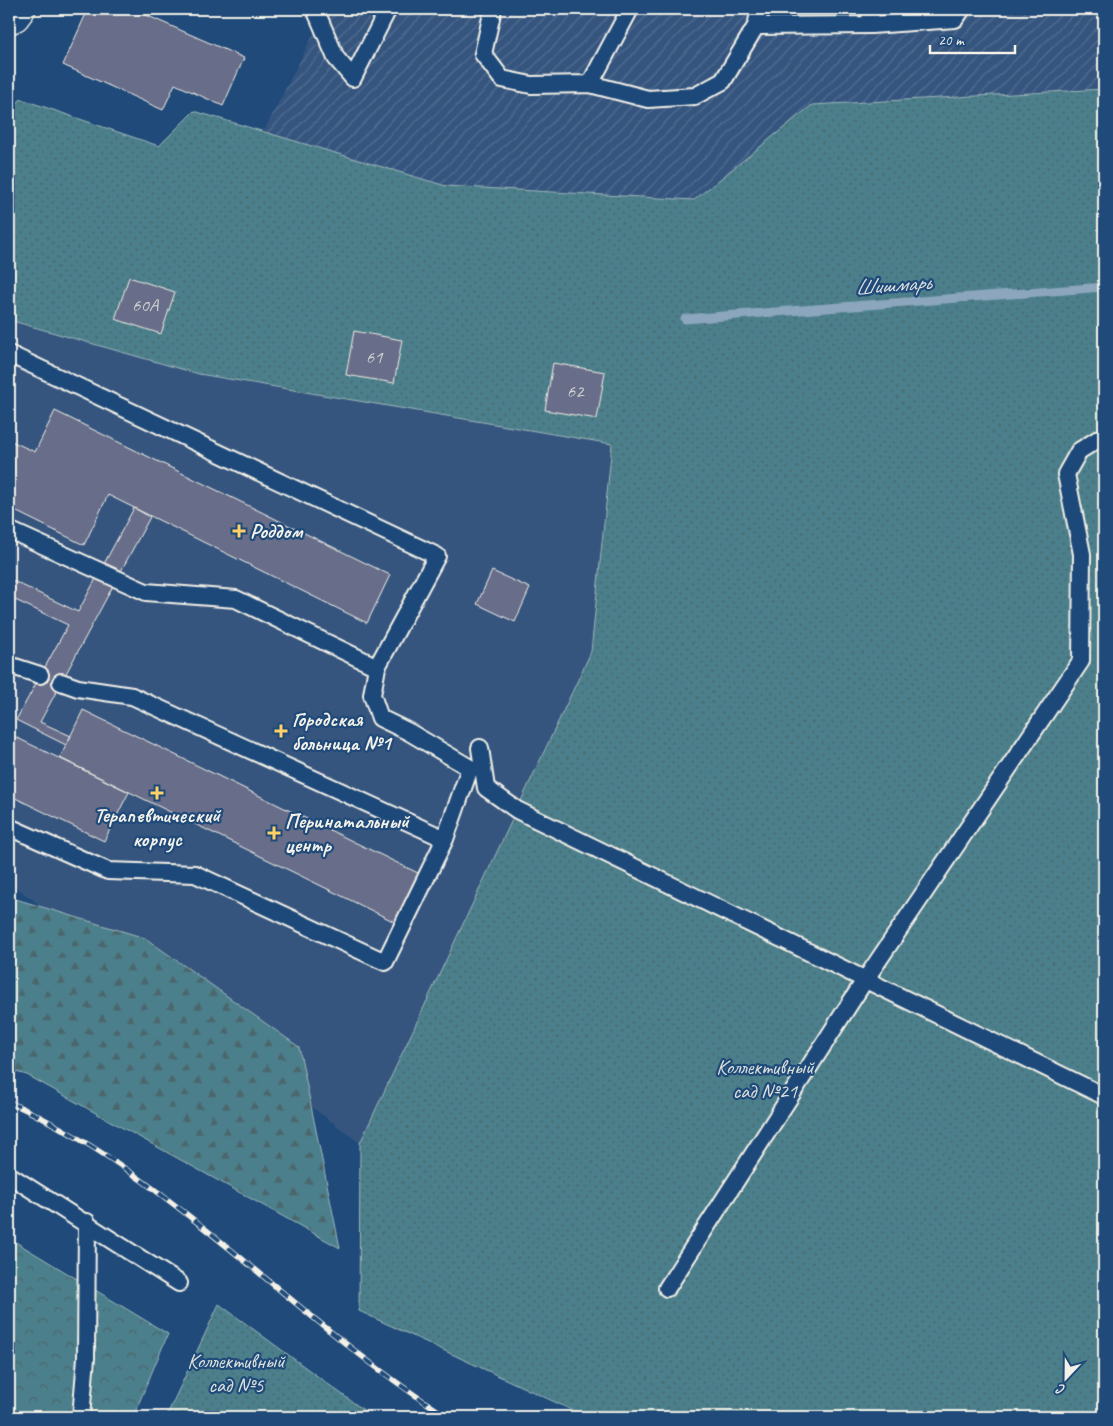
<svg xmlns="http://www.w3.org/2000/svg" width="1113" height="1426" viewBox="0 0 1113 1426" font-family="Caveat,sans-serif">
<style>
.built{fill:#35557f}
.industrial{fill:url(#industrial-furrows)}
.grass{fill:url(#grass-dots);stroke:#a0b8ba}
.forest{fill:url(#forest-firs);stroke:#a0b8ba}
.park{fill:url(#park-crowns);stroke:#a0b8ba}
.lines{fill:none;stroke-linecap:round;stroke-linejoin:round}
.stream{stroke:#8ba6bd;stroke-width:9}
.building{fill:#676e8a;stroke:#f4f1e8}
.lane-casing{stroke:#f4f1e8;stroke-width:20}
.street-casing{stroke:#f4f1e8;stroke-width:31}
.lane{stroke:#1f4a7a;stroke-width:16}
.street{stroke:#1f4a7a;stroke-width:28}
.rail-casing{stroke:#f4f1e8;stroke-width:5.5}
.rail{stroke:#1f4a7a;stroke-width:4;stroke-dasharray:11;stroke-linecap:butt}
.poi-dot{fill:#ffd166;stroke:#1f4a7a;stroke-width:2}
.labels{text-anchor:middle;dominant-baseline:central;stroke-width:4.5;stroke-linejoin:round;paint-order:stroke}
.number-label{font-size:19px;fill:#d1d0d0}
.poi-label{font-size:21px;font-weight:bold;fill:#f4f1e8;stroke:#1f4a7a;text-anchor:start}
.park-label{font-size:21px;fill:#dbe0da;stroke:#1f4a7a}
.water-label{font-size:22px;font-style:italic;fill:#dadedd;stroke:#1f4a7a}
</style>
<defs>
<pattern id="industrial-furrows" width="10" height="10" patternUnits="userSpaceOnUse" patternTransform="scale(1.25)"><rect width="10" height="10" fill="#35557f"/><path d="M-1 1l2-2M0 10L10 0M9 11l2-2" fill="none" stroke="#536e91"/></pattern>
<pattern id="grass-dots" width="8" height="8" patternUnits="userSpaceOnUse" patternTransform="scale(1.25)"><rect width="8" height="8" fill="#4c7f8b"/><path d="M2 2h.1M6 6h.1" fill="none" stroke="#4b666c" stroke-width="1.8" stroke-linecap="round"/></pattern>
<pattern id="forest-firs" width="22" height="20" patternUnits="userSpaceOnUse" patternTransform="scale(1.25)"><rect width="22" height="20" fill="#4c7f8b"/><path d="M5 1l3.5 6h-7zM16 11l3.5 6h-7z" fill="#4b666c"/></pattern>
<pattern id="park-crowns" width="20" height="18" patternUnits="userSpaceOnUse" patternTransform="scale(1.25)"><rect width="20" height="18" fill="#4c7f8b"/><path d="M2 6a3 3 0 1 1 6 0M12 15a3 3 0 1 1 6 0" fill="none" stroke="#4b666c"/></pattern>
</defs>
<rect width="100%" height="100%" fill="#1f4a7a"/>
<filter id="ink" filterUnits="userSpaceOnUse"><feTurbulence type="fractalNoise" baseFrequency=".02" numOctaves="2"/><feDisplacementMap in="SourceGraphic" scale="10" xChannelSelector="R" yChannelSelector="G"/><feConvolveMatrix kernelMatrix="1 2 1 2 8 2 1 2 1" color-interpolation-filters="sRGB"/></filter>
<g filter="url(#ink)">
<!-- built -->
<path class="built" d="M 9,320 L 199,374 L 612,444 L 591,652 L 360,1143 L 9,882 Z"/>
<!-- industrial -->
<path class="industrial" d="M 291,9 L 1104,9 L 1104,89 L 812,105 L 694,200 L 446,186 L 263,133 L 318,25 Z"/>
<!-- grass -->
<path class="grass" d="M 1104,89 L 1104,1417 L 587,1417 L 359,1311 L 360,1143 L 591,652 L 612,444 L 199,374 L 9,320 L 9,111 L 21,99 L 159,146 L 194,111 L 446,186 L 694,200 L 812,105 Z
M 219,1304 L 373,1417 L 166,1417 Z"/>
<!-- forest -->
<path class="forest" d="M 9,897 L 145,938 L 299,1047 L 340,1248 L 27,1075 L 9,1070 Z"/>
<!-- park -->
<path class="park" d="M 9,1238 L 168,1334 L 133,1417 L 9,1417 Z"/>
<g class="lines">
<!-- stream -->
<path class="stream" d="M 685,319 L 1104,287"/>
</g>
<!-- building -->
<path class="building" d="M 88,9 L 149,9 L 146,15 L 244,58 L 223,106 L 175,84 L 163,110 L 63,65 Z
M 129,277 L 175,292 L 161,334 L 115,319 Z
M 354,331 L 402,340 L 394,383 L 346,375 Z
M 553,363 L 605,372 L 597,419 L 545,410 Z
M 55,411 L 390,575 L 367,623 L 108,495 L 84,545 L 9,508 L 9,440 L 35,452 Z
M 134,508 L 150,517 L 40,722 L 71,736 L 66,745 L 16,720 L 68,625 L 9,597 L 9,579 L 78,612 Z
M 492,571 L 530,588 L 515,622 L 477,604 Z
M 83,710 L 420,874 L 397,923 L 60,758 Z
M 9,734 L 129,792 L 104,841 L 9,795 Z"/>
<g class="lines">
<defs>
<path id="lane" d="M 315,9 L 336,58 L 353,78 L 388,9
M 493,9 L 483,54 L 502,79 L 531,85 L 590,84
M 630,9 L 590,84 L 648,99 L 695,96 L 723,81 L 756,26 L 760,9
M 870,9 L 871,25
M 756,26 L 871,25 L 955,19 L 962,9
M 9,354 L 437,556 L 377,667 L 372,695 L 380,718 L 409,732 L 470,768 L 445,839 L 385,962 L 195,874 L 108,871 L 9,827
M 9,530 L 146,592 L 236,599 L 377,667
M 9,665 L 40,675
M 61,682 L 78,688 L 132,696 L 445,839
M 480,748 L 486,788 L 517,810 L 1104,1096
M 9,1175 L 179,1283
M 667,1288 L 865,980 L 1081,661 L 1082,554 L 1066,474 L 1079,451 L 1100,438 L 1104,439
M 81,1417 L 86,1358 L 87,1222"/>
<path id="street" d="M 9,20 L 15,17 L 21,9"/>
</defs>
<!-- lane casing -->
<use href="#lane" class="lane-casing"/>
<!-- street casing -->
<use href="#street" class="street-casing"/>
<!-- lane -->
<use href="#lane" class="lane"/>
<!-- street -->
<use href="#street" class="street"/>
<defs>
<path id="rail" d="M 9,1102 C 171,1174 298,1323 448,1417"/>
</defs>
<!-- rail casing -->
<use href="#rail" class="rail-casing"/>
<!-- rail -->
<use href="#rail" class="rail"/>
</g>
</g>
<!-- markers -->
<g class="poi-dot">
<path d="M236.5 523.5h5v5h5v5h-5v5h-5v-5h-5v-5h5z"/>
<path d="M278.5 723.5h5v5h5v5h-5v5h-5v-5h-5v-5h5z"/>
<path d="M154.5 785.5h5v5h5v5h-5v5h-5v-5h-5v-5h5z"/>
<path d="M271.5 825.5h5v5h5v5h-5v5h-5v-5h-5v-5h5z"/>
</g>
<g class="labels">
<!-- number labels -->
<g class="number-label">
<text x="145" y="305">60А</text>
<text x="374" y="357">61</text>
<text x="575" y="391">62</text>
</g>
<!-- poi labels -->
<g class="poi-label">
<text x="250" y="531">Роддом</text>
<text x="292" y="719">Городская<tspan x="292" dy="24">больница №1</tspan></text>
<text x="157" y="815" text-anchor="middle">Терапевтический<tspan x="157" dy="24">корпус</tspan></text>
<text x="285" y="821">Перинатальный<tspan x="285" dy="24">центр</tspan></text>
</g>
<!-- park labels -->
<g class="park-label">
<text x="765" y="1067">Коллективный<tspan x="765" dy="24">сад №21</tspan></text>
<text x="236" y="1361">Коллективный<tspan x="236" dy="24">сад №5</tspan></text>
</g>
<!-- water labels -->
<g class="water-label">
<text transform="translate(893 285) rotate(-4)">Шишмарь</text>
</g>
</g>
<!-- margin -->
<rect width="1113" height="1426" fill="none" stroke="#1f4a7a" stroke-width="30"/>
<rect x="15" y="15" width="1083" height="1396" fill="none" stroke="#f4f1e8" stroke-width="2" filter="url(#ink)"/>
<!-- north arrow -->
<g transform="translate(1066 1378) rotate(202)" stroke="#1f4a7a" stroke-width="4" paint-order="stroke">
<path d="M0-4L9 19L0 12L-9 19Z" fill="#f4f1e8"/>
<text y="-8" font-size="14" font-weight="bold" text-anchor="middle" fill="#f4f1e8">С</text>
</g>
<!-- scale -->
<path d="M930 45v8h85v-8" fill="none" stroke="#f4f1e8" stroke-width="2.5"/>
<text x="938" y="45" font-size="15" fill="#f4f1e8" stroke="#1f4a7a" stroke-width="4" paint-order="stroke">20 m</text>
</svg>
